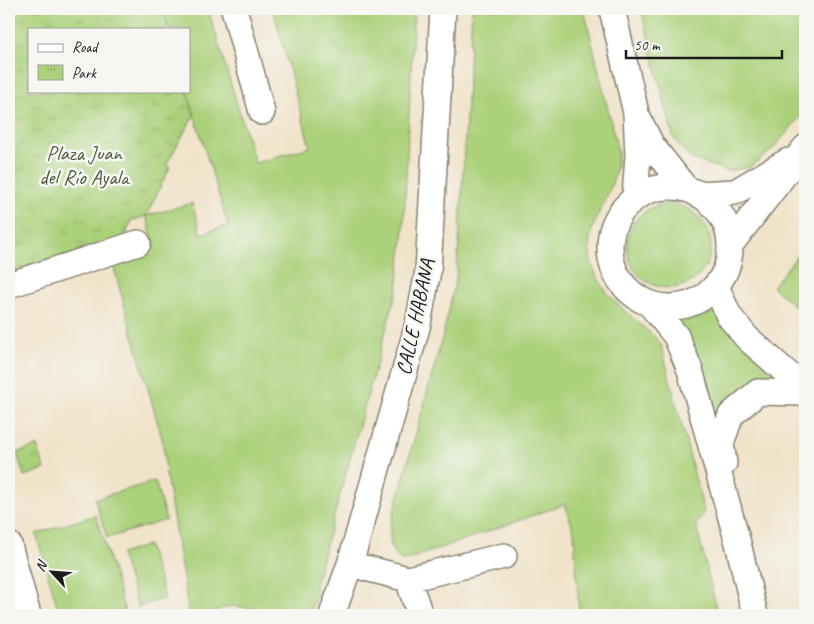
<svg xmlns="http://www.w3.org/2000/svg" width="814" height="624" viewBox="0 0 814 624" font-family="Caveat,sans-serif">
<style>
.green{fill:#abd17a;stroke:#64764b}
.park{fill:url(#park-tufts);stroke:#64764b}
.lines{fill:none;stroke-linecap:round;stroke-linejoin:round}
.minor-casing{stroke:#868072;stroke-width:28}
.minor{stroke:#fff;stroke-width:25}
.labels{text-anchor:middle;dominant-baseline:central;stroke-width:5;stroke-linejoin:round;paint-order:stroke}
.park-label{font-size:21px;fill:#4e5b3d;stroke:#f6f6f2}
.street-label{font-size:21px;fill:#1c1c1c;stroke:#f6f6f2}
</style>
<defs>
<pattern id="park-tufts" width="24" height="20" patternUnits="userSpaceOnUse" patternTransform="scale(1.25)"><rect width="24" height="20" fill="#abd17a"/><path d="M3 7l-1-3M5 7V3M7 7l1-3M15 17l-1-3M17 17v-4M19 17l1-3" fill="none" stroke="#93b369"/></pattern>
</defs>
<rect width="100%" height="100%" fill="#f6f6f2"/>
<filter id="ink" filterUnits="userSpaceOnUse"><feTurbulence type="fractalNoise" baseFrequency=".02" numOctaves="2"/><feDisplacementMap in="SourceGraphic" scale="10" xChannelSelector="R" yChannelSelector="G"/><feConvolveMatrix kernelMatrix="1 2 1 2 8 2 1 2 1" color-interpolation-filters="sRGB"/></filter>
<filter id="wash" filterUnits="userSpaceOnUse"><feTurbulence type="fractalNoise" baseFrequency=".0096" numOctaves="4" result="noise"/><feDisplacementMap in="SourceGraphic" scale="20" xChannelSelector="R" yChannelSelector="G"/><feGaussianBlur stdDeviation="1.12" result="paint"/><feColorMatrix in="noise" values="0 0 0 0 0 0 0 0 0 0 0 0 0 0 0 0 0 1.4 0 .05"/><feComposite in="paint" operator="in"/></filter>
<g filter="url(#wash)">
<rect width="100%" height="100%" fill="#f0e3c9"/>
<!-- green -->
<path class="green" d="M 163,9 L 208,9 L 255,163 L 310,147 L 273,9 L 414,9 L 403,239 L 397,290 L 315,584 L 316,595 L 309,615 L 276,615 L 268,610 L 231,606 L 201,615 L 189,615 L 166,474 L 163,442 L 112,261 L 155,247 L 146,216 L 192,203 L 201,234 L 228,225 L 187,91 L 189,91 L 189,29 L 169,29 Z
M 472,9 L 584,9 L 618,152 C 617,182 605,197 594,224 C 580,258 600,289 625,311 C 637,323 651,331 661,345 L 704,512 L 696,525 L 718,615 L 579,615 L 574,532 L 565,504 L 404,561 C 389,555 390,541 390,527 L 443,335 L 456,278 L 460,229 Z
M 641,9 L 805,9 L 805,111 L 772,150 L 750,167 L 727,171 L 690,158 L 673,137 Z
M627 246a42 42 0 1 1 84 0a42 42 0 1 1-84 0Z
M 805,246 L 805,314 L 772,287 Z
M 715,303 L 779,380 L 719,432 L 677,319 L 698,313 Z
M 155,481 L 166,520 L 107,538 L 95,499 Z
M 96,515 L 126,615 L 60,615 L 36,534 Z
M 148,545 L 165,598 L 138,607 L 121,554 Z"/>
<!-- park -->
<path class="park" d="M 9,9 L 163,9 L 169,29 L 29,29 L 29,91 L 187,91 L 194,115 L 166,165 L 170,167 L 146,216 L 131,221 L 124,240 L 9,277 Z
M 37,446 L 45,469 L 24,476 L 17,453 Z"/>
</g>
<g filter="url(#ink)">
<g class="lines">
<defs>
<path id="minor" d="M 234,9 L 262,112
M 612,9 L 636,113 L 638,155 L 635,198
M 639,120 L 652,146 L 686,189
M610 247a60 60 0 1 1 120 0a60 60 0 1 1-120 0Z
M 697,194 L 735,192 L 788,161
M 730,245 L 805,148
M 9,285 L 138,243
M 716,286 L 729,316 L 747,338 L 805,389
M 650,304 L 676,336 L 690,370 L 738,543 L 755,615
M 724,463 L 721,443 L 731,415 L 758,392 L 805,393
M 9,545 L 28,615
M 350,564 L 408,579 L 504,556
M 408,579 L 420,615
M 332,615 L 350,564 L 418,324 L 428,271 L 443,9"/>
</defs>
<!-- minor casing -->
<use href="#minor" class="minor-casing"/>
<!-- minor -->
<use href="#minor" class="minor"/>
</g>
</g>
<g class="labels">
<!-- park labels -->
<g class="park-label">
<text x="84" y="153">Plaza Juan<tspan x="84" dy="24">del Río Ayala</tspan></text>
</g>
<!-- street labels -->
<g class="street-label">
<text transform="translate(415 317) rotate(-78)">CALLE HABANA</text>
</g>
</g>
<!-- margin -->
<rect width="814" height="624" fill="none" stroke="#f6f6f2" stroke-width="30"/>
<!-- legend -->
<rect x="28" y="28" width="162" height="65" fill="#f6f6f2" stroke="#9f9f9c"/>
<rect x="38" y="44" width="25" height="8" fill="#ffffff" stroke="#9f9f9c"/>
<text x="72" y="52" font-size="15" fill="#1c1c1c">Road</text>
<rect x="38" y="65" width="25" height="15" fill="url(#park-tufts)" stroke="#9f9f9c"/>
<text x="72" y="78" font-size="15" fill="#1c1c1c">Park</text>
<!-- north arrow -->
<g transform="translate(52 572) rotate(296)" stroke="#f6f6f2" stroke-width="4" paint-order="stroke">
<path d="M0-4L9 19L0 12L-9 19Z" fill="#1c1c1c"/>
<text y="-8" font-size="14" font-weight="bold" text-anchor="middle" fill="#1c1c1c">N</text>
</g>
<!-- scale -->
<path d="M626 50v8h156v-8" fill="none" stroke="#1c1c1c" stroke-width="2.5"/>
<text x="634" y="50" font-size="15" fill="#1c1c1c" stroke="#f6f6f2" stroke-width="4" paint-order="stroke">50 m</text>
</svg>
